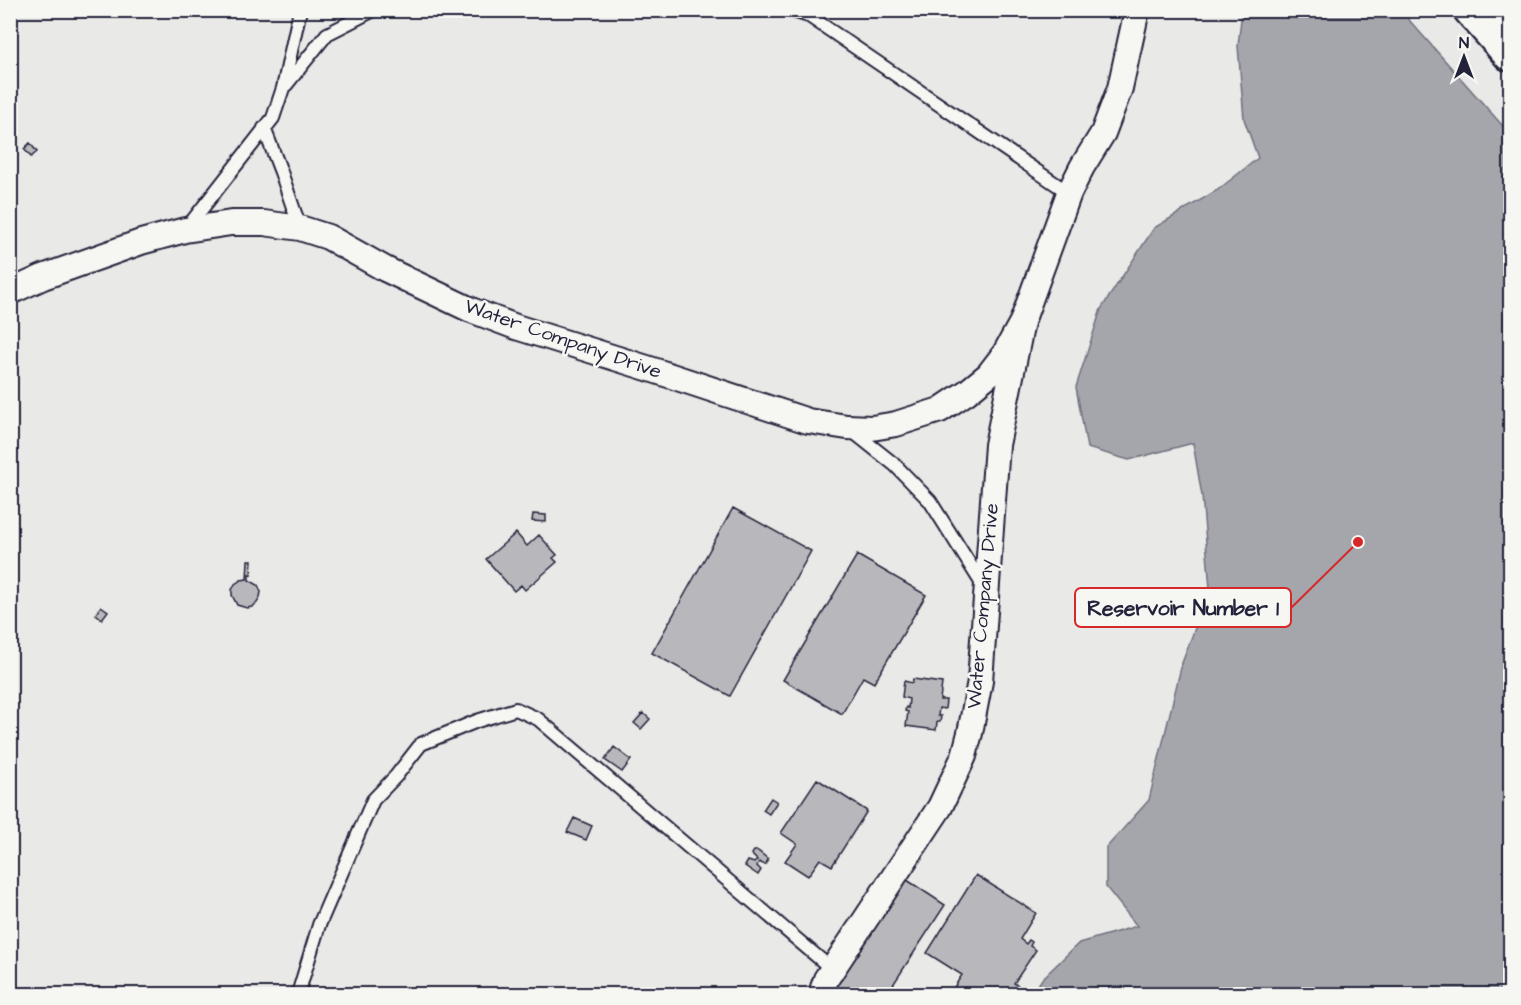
<svg xmlns="http://www.w3.org/2000/svg" width="1521" height="1005" viewBox="0 0 1521 1005" font-family="'Architects Daughter',sans-serif">
<style>
.water{fill:#a5a5ac;stroke:#71717f;stroke-width:1.5}
.building{fill:#b8b8bc;stroke:#22223b;stroke-width:1.5}
.lines{fill:none;stroke-linecap:round;stroke-linejoin:round}
.lane-casing{stroke:#22223b;stroke-width:16}
.street-casing{stroke:#22223b;stroke-width:28}
.primary-casing{stroke:#22223b;stroke-width:38}
.lane{stroke:#f6f6f2;stroke-width:12}
.street{stroke:#f6f6f2;stroke-width:24}
.primary{stroke:#f6f6f2;stroke-width:33}
.labels{text-anchor:middle;dominant-baseline:central;stroke-width:5;stroke-linejoin:round;paint-order:stroke}
.street-label{font-size:20px;fill:#22223b;stroke:#f6f6f2}
.leader{fill:none;stroke:#d62828;stroke-width:2}
.callout-dot{fill:#d62828;stroke:#f6f6f2;stroke-width:2}
.callout{fill:#f6f6f2;stroke:#d62828;stroke-width:2}
.callout-label{font-size:21px;text-anchor:middle;font-weight:bold;fill:#22223b}
</style>
<rect width="100%" height="100%" fill="#e9e9e7"/>
<filter id="ink" filterUnits="userSpaceOnUse"><feTurbulence type="fractalNoise" baseFrequency=".0167" numOctaves="2"/><feDisplacementMap in="SourceGraphic" scale="12" xChannelSelector="R" yChannelSelector="G"/><feConvolveMatrix kernelMatrix="1 2 1 2 8 2 1 2 1" color-interpolation-filters="sRGB"/></filter>
<g filter="url(#ink)">
<!-- water -->
<path class="water" d="M 1242,10 L 1401,11 L 1510,134 L 1510,994 L 1032,994 L 1042,979 L 1079,943 L 1137,926 L 1106,887 L 1106,848 L 1149,800 L 1182,663 L 1210,588 L 1202,496 L 1193,443 L 1129,460 L 1087,448 L 1076,387 L 1101,309 L 1154,228 L 1219,189 L 1258,158 L 1244,119 L 1238,46 Z"/>
<!-- building -->
<path class="building" d="M 30,143 L 37,152 L 31,157 L 24,149 Z
M 733,508 L 811,551 L 730,696 L 652,653 Z
M 533,514 L 546,515 L 546,522 L 532,521 Z
M 516,533 L 527,546 L 539,535 L 557,555 L 553,558 L 557,562 L 525,590 L 521,585 L 514,591 L 486,559 Z
M 857,555 L 926,595 L 874,683 L 863,677 L 842,714 L 783,680 Z
M 248,560 L 252,560 L 251,575 L 249,574 L 249,580 L 258,585 L 261,592 L 260,597 L 257,603 L 252,607 L 247,608 L 237,605 L 232,595 L 232,590 L 235,584 L 241,580 L 247,579 Z
M 101,606 L 108,611 L 102,619 L 96,614 Z
M 913,679 L 942,683 L 940,700 L 946,700 L 945,709 L 939,708 L 938,716 L 941,716 L 940,722 L 937,722 L 936,730 L 906,726 L 908,712 L 905,711 L 906,707 L 908,708 L 909,699 L 902,697 L 904,681 L 912,683 Z
M 643,713 L 650,719 L 641,729 L 634,723 Z
M 614,747 L 631,760 L 622,772 L 605,760 Z
M 817,779 L 867,811 L 832,866 L 820,859 L 808,876 L 785,861 L 797,844 L 781,833 Z
M 771,798 L 777,802 L 769,814 L 763,810 Z
M 574,818 L 592,826 L 586,840 L 567,832 Z
M 754,851 L 758,851 L 768,859 L 766,864 L 763,864 L 759,862 L 757,866 L 761,870 L 758,875 L 745,866 L 748,861 L 754,863 L 757,860 L 753,856 L 752,854 Z
M 976,875 L 1036,913 L 1020,939 L 1026,944 L 1029,940 L 1032,942 L 1030,946 L 1036,950 L 1014,983 L 1023,989 L 1019,994 L 973,994 L 970,992 L 968,994 L 955,994 L 951,992 L 962,975 L 927,953 Z
M 904,878 L 945,905 L 887,994 L 849,994 L 835,985 Z"/>
<g class="lines">
<defs>
<path id="lane" d="M 790,10 L 809,16 L 1069,193
M 286,85 L 327,34 L 374,10
M 264,128 L 281,172 L 300,228
M 186,229 L 273,118 L 283,88 L 300,10
M 851,430 L 895,465 L 930,501 L 984,587
M 298,994 L 319,925 L 373,800 L 396,776 L 421,744 L 477,721 L 516,709 L 538,719 L 833,970"/>
<path id="street" d="M 10,292 L 43,277 L 141,242 L 185,230 L 231,223 L 264,223 L 300,228 L 328,237 L 385,269 L 471,310 L 516,327 L 647,368 L 808,421 L 847,427 L 872,428 L 896,424 L 940,410 L 967,392 L 988,375 L 1005,353 L 1022,322
M 821,994 L 826,979 L 940,807 L 964,756 L 970,733 L 980,681 L 997,445 L 1022,322 L 1069,193 L 1082,167 L 1103,133 L 1120,88 L 1137,10"/>
<path id="primary" d="M 1471,10 L 1510,54"/>
</defs>
<!-- lane casing -->
<use href="#lane" class="lane-casing"/>
<!-- street casing -->
<use href="#street" class="street-casing"/>
<!-- primary casing -->
<use href="#primary" class="primary-casing"/>
<!-- lane -->
<use href="#lane" class="lane"/>
<!-- street -->
<use href="#street" class="street"/>
<!-- primary -->
<use href="#primary" class="primary"/>
</g>
</g>
<g class="labels">
<!-- street labels -->
<g class="street-label">
<text transform="translate(563 339) rotate(19)">Water Company Drive</text>
<text transform="translate(983 606) rotate(-85)">Water Company Drive</text>
</g>
</g>
<!-- callouts -->
<path class="leader" d="M1358 542L1291 608"/>
<circle class="callout-dot" cx="1358" cy="542" r="6"/>
<rect class="callout" x="1075" y="588" width="216" height="39" rx="6"/>
<g class="callout-label">
<text x="1183" y="615">Reservoir Number 1</text>
</g>
<!-- margin -->
<rect width="1521" height="1005" fill="none" stroke="#f6f6f2" stroke-width="36"/>
<rect x="18" y="18" width="1485" height="969" fill="none" stroke="#22223b" stroke-width="2" filter="url(#ink)"/>
<!-- north arrow -->
<g transform="translate(1464 57)" stroke="#f6f6f2" stroke-width="4.5" paint-order="stroke">
<path d="M0-4.5L10 22L0 15L-10 22Z" fill="#22223b"/>
<text y="-9" font-size="16" font-weight="bold" text-anchor="middle" fill="#22223b">N</text>
</g>
</svg>
